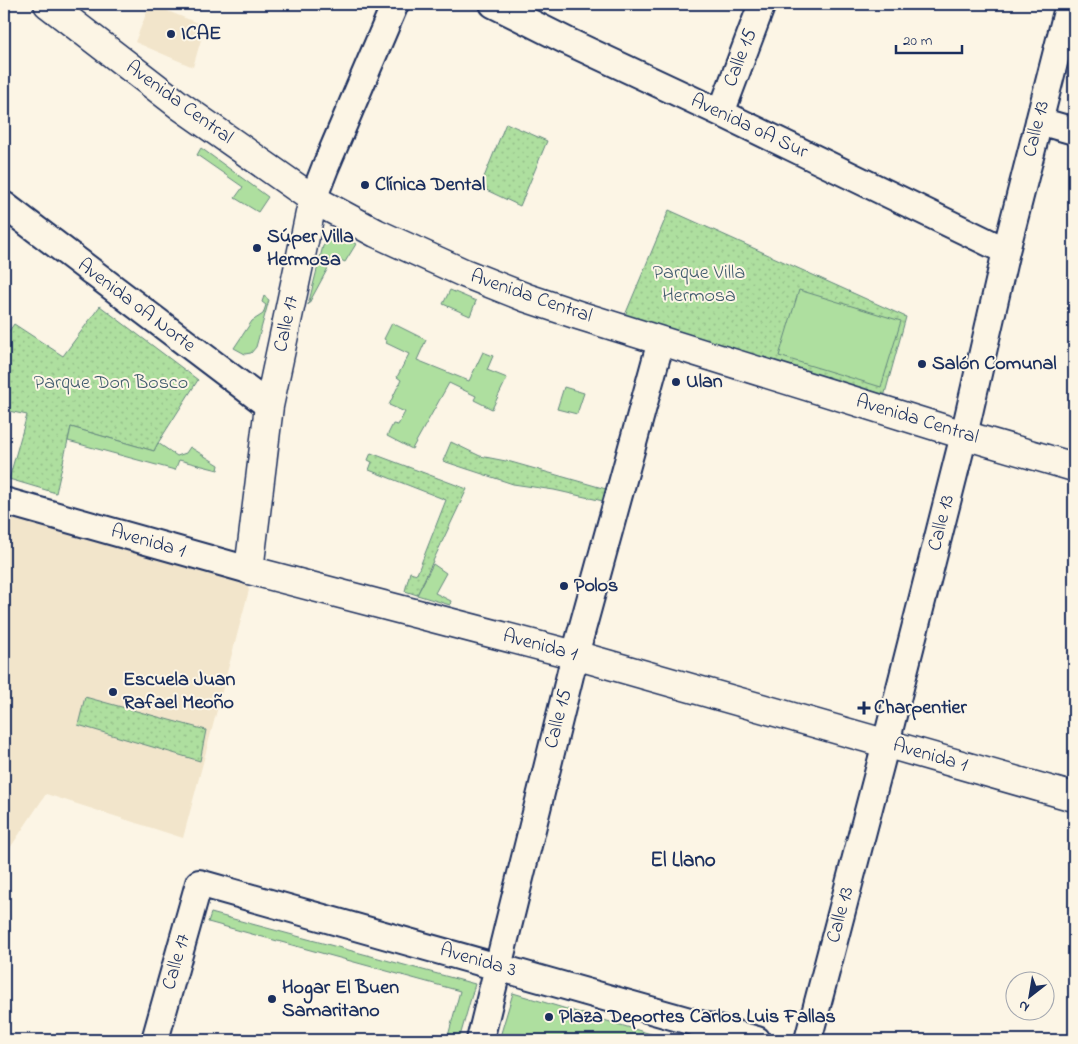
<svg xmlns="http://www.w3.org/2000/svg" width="1078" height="1044" viewBox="0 0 1078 1044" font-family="'Indie Flower',sans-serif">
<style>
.built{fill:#f2e5cb}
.grass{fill:url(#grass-dots);stroke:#64877e}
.garden{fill:#aedf9f;stroke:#64877e}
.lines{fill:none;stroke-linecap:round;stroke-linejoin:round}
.street-casing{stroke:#1b2f5e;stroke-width:30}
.secondary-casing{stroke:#1b2f5e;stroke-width:31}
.street{stroke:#fcf5e5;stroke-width:26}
.secondary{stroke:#fcf5e5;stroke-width:28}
.poi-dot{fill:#1b2f5e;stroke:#fcf5e5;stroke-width:2}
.labels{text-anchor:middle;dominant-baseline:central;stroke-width:4;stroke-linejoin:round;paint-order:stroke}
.poi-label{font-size:20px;font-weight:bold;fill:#1b2f5e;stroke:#fcf5e5;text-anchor:start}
.street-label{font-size:20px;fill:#1b2f5e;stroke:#fcf5e5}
.park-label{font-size:20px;fill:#405b6e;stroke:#fcf5e5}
.neighbourhood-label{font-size:21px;font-weight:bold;fill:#1b2f5e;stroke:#fcf5e5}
</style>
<defs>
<pattern id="grass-dots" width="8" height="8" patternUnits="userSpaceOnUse" patternTransform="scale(1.25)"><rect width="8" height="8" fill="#aedf9f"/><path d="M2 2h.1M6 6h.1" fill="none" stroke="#95c08b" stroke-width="1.8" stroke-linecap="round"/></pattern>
</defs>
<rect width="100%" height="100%" fill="#fcf5e5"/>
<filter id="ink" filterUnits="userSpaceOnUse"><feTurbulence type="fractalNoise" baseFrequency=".02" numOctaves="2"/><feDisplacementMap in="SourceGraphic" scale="10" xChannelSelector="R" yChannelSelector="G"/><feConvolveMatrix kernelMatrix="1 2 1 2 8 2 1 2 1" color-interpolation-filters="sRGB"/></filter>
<g filter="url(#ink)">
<!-- built -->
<path class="built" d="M 150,4 L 205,26 L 193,67 L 135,42 Z
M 15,513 L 243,577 L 249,590 L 183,838 L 46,794 L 4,857 L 4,540 Z"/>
<!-- grass -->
<path class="grass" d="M 506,123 L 547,141 L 520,206 L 480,187 Z
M 669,210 L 906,317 L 884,397 L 623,320 Z
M 100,306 L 198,380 L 158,443 L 154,451 L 71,427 L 56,493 L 9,479 L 27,415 L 4,410 L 4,338 L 14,324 L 63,356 Z
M 451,442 L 480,456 L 511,462 L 606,489 L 603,501 L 554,490 L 513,484 L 443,461 Z
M 371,453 L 467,489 L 417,595 L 405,591 L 410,572 L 417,574 L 446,500 L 369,470 L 372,462 L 368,460 Z
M 85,697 L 206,730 L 200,761 L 78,725 Z"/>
<!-- garden -->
<path class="garden" d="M 201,148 L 268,197 L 258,212 L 235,198 L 243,187 L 197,155 Z
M 343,236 L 356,244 L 345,262 L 334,257 L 308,305 L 323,246 L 331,239 Z
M 450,290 L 476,301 L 470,316 L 443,304 Z
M 799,290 L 901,321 L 881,387 L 779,356 Z
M 264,296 L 269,300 L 256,347 L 251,353 L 245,354 L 234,348 L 252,321 L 263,314 L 266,305 L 262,302 Z
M 392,323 L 426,340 L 417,360 L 469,381 L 483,352 L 493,356 L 487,370 L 507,378 L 492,409 L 474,400 L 476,396 L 449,383 L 412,449 L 387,436 L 393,424 L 398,425 L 405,412 L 389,405 L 401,380 L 397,377 L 409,354 L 386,343 L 387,341 L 384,339 Z
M 564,387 L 584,393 L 577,414 L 557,409 Z
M 71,427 L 154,451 L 158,443 L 177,456 L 186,453 L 190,447 L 219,465 L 218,470 L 179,460 L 175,470 L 68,441 Z
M 433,564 L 446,573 L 435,593 L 451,601 L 450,605 L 417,595 Z
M 211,913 L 475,984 L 459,1040 L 447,1040 L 460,991 L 208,922 Z
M 513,993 L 671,1040 L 499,1040 Z"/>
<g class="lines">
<defs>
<path id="street" d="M 493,4 L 567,41 L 721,113 L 1006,251
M 721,113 L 762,4
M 1039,121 L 1074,131
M 313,199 L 325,168 L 395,4
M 4,205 L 269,406
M 4,501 L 249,570
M 155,1040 L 199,883 L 757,1040
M 480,1040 L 575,655 L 661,341
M 808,1040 L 886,743 L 964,435 L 1006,251 L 1069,4"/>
<path id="secondary" d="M 48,4 L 179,105 L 313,199 L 376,233 L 464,273 L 527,298 L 578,315 L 964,435 L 1074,467
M 313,199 L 269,406 L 249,570 L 575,655 L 1074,797"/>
</defs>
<!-- street casing -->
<use href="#street" class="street-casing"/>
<!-- secondary casing -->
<use href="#secondary" class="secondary-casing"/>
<!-- street -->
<use href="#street" class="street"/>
<!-- secondary -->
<use href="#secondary" class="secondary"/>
</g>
</g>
<!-- markers -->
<g class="poi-dot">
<circle cx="171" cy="34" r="5"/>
<circle cx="365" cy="185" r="5"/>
<circle cx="257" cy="248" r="5"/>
<circle cx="922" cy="364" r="5"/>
<circle cx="676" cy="382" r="5"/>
<circle cx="564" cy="586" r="5"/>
<circle cx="113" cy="692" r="5"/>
<path d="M861.5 700.5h5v5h5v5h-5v5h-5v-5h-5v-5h5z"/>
<circle cx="272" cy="999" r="5"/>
<circle cx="549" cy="1017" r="5"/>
</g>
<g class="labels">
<!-- poi labels -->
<g class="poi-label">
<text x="181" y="34">ICAE</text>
<text x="375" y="185">Clínica Dental</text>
<text x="267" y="237">Súper Villa<tspan x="267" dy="23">Hermosa</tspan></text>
<text x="932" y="364">Salón Comunal</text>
<text x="686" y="382">Ulan</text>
<text x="574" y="586">Polos</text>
<text x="123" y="680">Escuela Juan<tspan x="123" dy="23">Rafael Meoño</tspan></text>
<text x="874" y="708">Charpentier</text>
<text x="282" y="988">Hogar El Buen<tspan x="282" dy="23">Samaritano</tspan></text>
<text x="559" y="1017">Plaza Deportes Carlos Luis Fallas</text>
</g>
<!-- street labels -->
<g class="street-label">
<text transform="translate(741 58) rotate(-69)">Calle 15</text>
<text transform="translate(179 103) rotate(36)">Avenida Central</text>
<text transform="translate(749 127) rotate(25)">Avenida 0A Sur</text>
<text transform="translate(1037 129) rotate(-76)">Calle 13</text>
<text transform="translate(531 297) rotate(19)">Avenida Central</text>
<text transform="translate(136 306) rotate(37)">Avenida 0A Norte</text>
<text transform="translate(287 324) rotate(-78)">Calle 17</text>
<text transform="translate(917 420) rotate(17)">Avenida Central</text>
<text transform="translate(942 523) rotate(-76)">Calle 13</text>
<text transform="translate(148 542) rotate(16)">Avenida 1</text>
<text transform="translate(540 646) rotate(15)">Avenida 1</text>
<text transform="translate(559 719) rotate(-76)">Calle 15</text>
<text transform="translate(930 756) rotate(16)">Avenida 1</text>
<text transform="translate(841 915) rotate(-75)">Calle 13</text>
<text transform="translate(478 961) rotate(16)">Avenida 3</text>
<text transform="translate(177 962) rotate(-74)">Calle 17</text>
</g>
<!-- park labels -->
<g class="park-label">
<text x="699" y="273">Parque Villa<tspan x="699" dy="23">Hermosa</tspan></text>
<text x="111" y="383">Parque Don Bosco</text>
</g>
<!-- neighbourhood labels -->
<g class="neighbourhood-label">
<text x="683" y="861">El Llano</text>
</g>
</g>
<!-- margin -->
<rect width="1078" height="1044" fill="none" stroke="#fcf5e5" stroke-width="20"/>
<rect x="10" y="10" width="1058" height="1024" fill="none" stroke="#1b2f5e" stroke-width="2" filter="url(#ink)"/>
<!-- north arrow -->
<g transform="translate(1030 996) rotate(211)"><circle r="24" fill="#fcf5e5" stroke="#a2a6af"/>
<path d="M0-4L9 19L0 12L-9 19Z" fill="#1b2f5e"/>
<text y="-8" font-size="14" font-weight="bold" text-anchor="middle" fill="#1b2f5e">N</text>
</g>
<!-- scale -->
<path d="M896 45v8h66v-8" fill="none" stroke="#1b2f5e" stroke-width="2.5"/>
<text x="903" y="45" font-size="15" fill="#1b2f5e" stroke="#fcf5e5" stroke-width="4" paint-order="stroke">20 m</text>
</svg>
